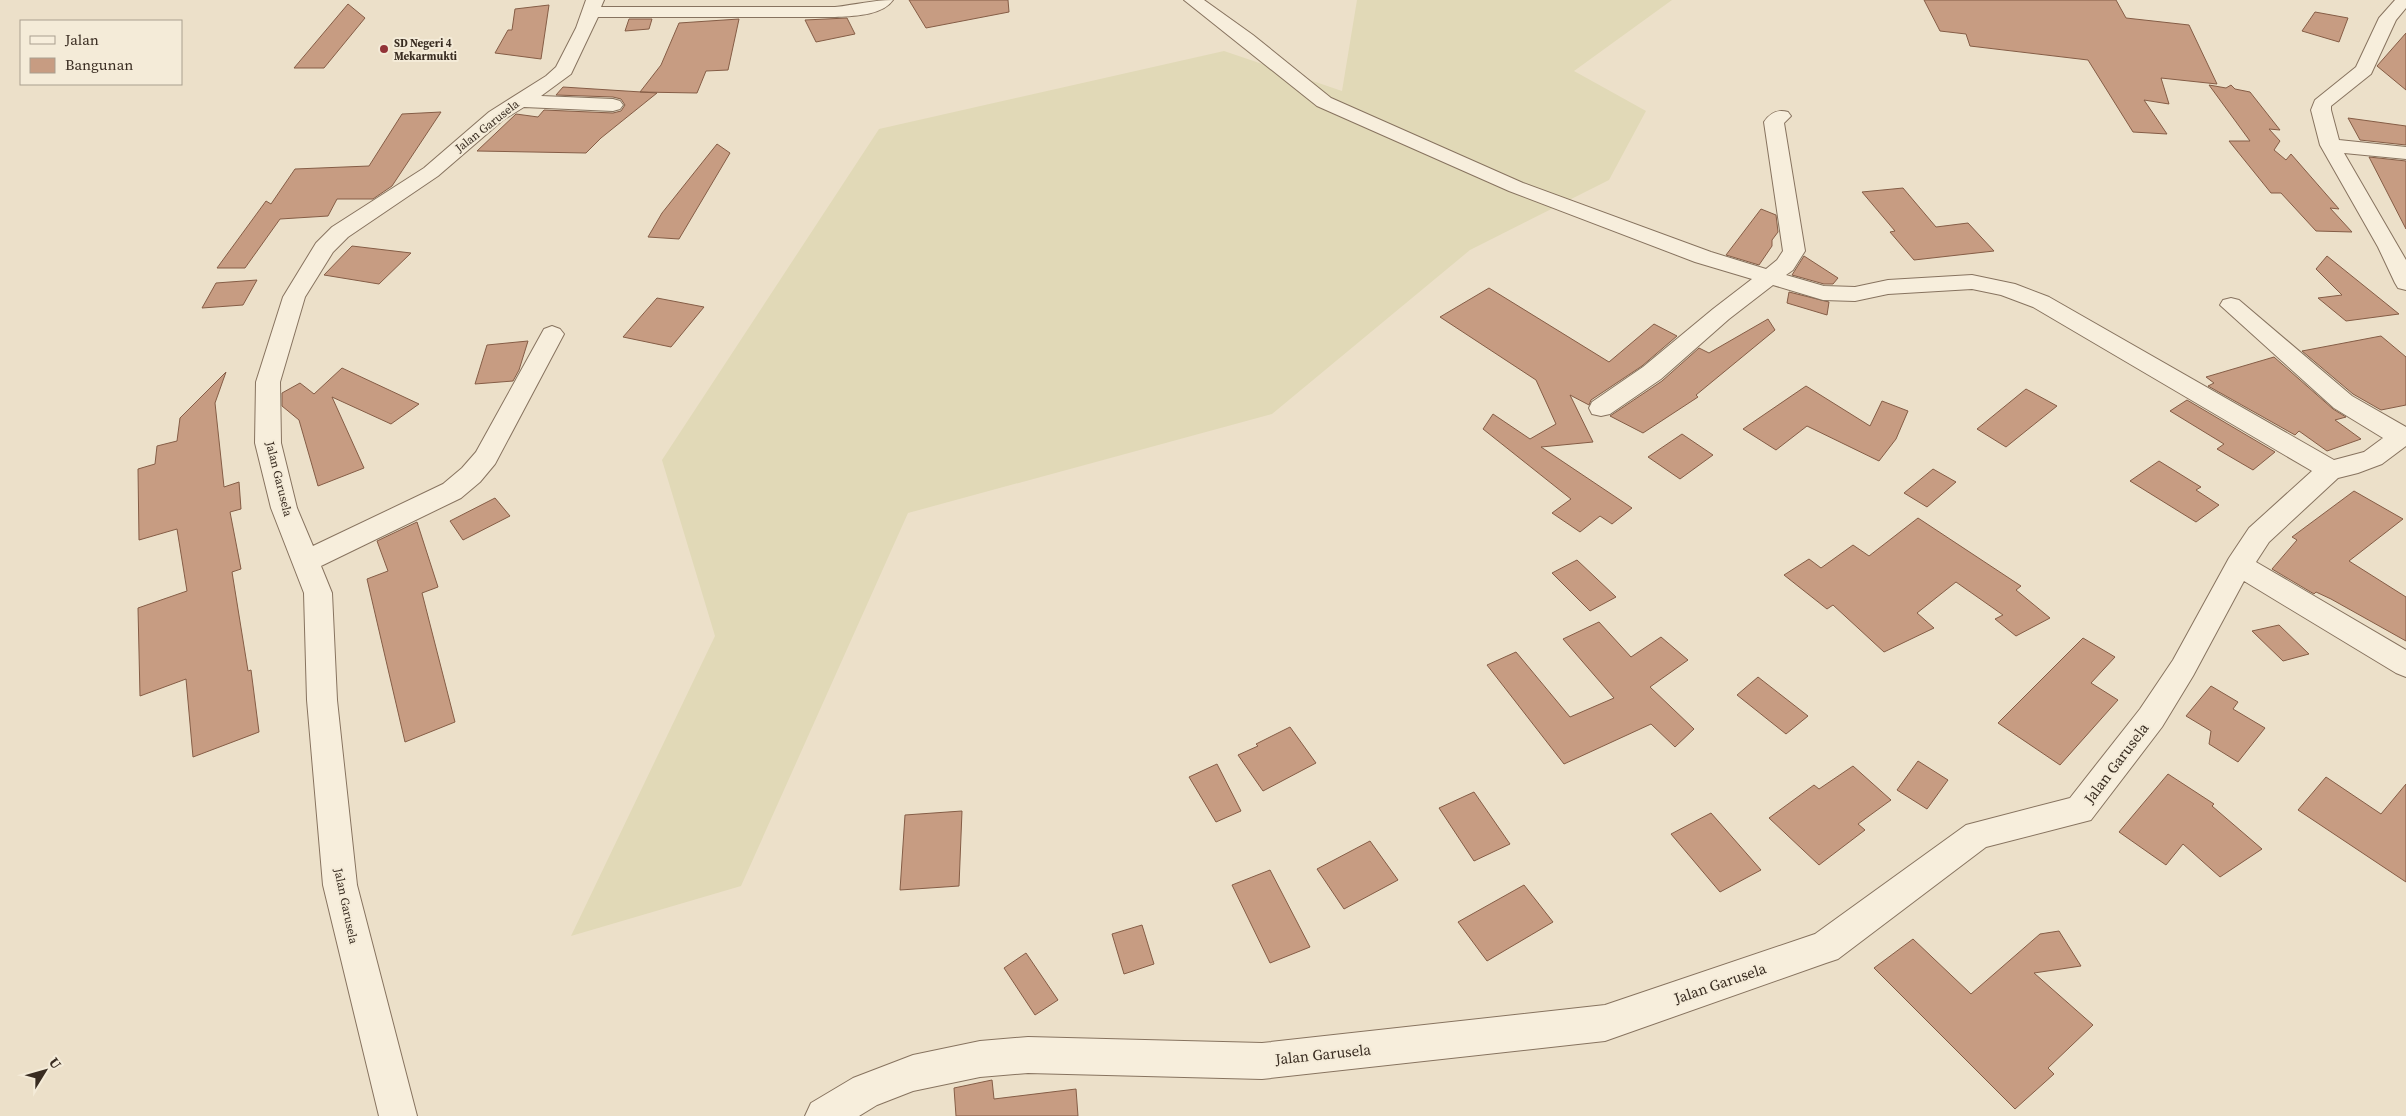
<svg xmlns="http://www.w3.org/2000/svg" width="2406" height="1116" viewBox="0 0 2406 1116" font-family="'Source Serif 4',serif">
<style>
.farmland{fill:#e1d9b7}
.building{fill:#c79c82;stroke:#855d46}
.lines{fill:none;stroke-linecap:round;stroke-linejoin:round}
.street-casing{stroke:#87735f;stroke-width:2}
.street{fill:#f7eedc;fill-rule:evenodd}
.poi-dot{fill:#923337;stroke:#f4ebd8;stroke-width:2}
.labels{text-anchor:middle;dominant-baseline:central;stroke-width:4;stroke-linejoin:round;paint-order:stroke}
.far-poi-label{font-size:11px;font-weight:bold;fill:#392c21;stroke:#f4ebd8;text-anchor:start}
.street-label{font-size:12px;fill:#392c21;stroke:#f4ebd8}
.near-street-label{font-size:15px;fill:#392c21;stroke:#f4ebd8}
</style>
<rect width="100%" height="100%" fill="#ece0c9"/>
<!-- farmland -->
<path class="farmland" d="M 1357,0 L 1672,0 L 1574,71 L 1646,111 L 1609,180 L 1470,250 L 1272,414 L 908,513 L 741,886 L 571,936 L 715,636 L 662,460 L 879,129 L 1224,51 L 1342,91 Z"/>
<!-- building -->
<path class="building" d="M 909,0 L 1008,0 L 1009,12 L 926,28 Z
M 1924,0 L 2116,0 L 2126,18 L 2189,25 L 2217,84 L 2161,78 L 2169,104 L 2144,100 L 2167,134 L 2133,132 L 2088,60 L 1970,46 L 1966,34 L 1940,31 Z
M 348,4 L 365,18 L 324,68 L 294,68 Z
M 549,5 L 541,59 L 495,53 L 508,30 L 512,30 L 515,9 Z
M 2315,12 L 2348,18 L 2339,42 L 2302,31 Z
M 847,18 L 855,34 L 816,42 L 805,20 Z
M 629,19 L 652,19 L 649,29 L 625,31 Z
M 739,19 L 728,70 L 706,71 L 697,93 L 640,92 L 661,65 L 679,23 Z
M 2406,33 L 2406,90 L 2377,66 Z
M 2209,85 L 2226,88 L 2231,85 L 2235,89 L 2250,92 L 2280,130 L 2269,129 L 2280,141 L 2274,150 L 2286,160 L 2291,154 L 2339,209 L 2330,208 L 2352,232 L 2316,231 L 2281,193 L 2271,193 L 2229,141 L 2250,141 Z
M 563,87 L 657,93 L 601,138 L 586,153 L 477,151 L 516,114 L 538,117 L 544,110 L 613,113 L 621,111 L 625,105 L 621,99 L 613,97 L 556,95 Z
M 441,112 L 392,186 L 373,199 L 337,199 L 328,216 L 280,219 L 245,268 L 217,268 L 266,201 L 271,204 L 295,169 L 369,166 L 402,114 Z
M 2348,118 L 2406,126 L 2406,145 L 2360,140 Z
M 717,144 L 730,153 L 679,239 L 648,237 L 662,213 Z
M 2369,157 L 2406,161 L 2406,229 Z
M 1903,188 L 1936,227 L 1968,223 L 1994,251 L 1914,260 L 1890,232 L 1895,231 L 1862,192 Z
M 1761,209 L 1776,215 L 1778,232 L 1772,240 L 1772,246 L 1759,265 L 1726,255 Z
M 352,246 L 411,253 L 379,284 L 324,275 Z
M 1804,256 L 1838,278 L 1833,284 L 1824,284 L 1792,275 Z
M 2327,256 L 2399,314 L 2346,321 L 2318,298 L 2342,295 L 2316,269 Z
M 257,280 L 243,305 L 202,308 L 216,283 Z
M 1489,288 L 1609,362 L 1654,324 L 1677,336 L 1642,366 L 1591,400 L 1589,405 L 1570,395 L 1593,442 L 1541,447 L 1632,508 L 1612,524 L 1600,516 L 1580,532 L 1552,513 L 1571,499 L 1483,429 L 1493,414 L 1530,439 L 1556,424 L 1536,380 L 1440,317 Z
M 1789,292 L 1829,302 L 1827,315 L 1787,303 Z
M 657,298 L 704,307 L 671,347 L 623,337 Z
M 1768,319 L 1775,330 L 1696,395 L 1698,397 L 1643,433 L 1610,416 L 1662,381 L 1699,348 L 1709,353 Z
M 2381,336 L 2406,357 L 2406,405 L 2381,410 L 2353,394 L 2302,351 Z
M 528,341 L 519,370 L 513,381 L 475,384 L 487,345 Z
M 2274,357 L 2333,409 L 2346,417 L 2335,420 L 2361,439 L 2327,451 L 2299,431 L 2295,435 L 2208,386 L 2214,383 L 2206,377 Z
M 342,368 L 419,404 L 391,424 L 332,397 L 364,468 L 318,486 L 299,420 L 282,406 L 282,393 L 300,383 L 314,394 Z
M 226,372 L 215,403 L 224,487 L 239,482 L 241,509 L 230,512 L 241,569 L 232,572 L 248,671 L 251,670 L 259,732 L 193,757 L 186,679 L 140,696 L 138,608 L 187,591 L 177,529 L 139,540 L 138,469 L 155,464 L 157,446 L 177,441 L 180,418 Z
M 1806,386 L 1870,426 L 1882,401 L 1908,411 L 1896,439 L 1879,461 L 1807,426 L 1776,450 L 1743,429 Z
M 2026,389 L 2057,406 L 2006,447 L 1977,429 Z
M 2187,400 L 2275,452 L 2253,470 L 2217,449 L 2224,444 L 2170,411 Z
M 1682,434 L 1713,455 L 1680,479 L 1648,457 Z
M 2159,461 L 2201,487 L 2196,490 L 2219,505 L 2196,522 L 2130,481 Z
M 1933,469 L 1956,482 L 1927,507 L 1904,493 Z
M 2354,491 L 2403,519 L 2349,561 L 2406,597 L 2406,641 L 2331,599 L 2316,592 L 2314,594 L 2272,569 L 2297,540 L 2292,537 Z
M 495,498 L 510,516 L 463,540 L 450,521 Z
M 1918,518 L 2021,586 L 2016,590 L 2050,618 L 2016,636 L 1995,619 L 2003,615 L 1956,582 L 1917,613 L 1934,628 L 1884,652 L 1833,605 L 1827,609 L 1784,575 L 1809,559 L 1821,568 L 1853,545 L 1869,556 Z
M 417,522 L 438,587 L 422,593 L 455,722 L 405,742 L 367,579 L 388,571 L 377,541 Z
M 1577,560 L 1616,597 L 1590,611 L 1552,573 Z
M 1599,622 L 1631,657 L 1661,637 L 1688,660 L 1650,687 L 1694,729 L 1675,747 L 1651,724 L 1564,764 L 1487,665 L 1516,652 L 1570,717 L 1614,698 L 1563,639 Z
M 2279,625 L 2309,654 L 2283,661 L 2252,631 Z
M 2083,638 L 2115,657 L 2091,683 L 2118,700 L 2060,765 L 1998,723 Z
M 1758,677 L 1808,716 L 1786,734 L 1737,695 Z
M 2211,686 L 2238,702 L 2233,709 L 2265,728 L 2238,762 L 2209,744 L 2211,731 L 2186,716 Z
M 1290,727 L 1316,763 L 1263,791 L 1238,755 L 1258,746 L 1256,744 Z
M 1918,761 L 1948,780 L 1927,809 L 1897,790 Z
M 1217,764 L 1241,811 L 1216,822 L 1189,777 Z
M 1853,766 L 1891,800 L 1858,824 L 1865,830 L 1819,865 L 1769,818 L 1814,785 L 1819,789 Z
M 2168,774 L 2214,804 L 2212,806 L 2262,849 L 2220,877 L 2183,844 L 2166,865 L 2119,832 Z
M 2326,777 L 2381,814 L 2406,784 L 2406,882 L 2298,810 Z
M 1474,792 L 1510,844 L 1474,861 L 1439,808 Z
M 962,811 L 959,886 L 900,890 L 905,815 Z
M 1711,813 L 1761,870 L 1720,892 L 1671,834 Z
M 1370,841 L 1398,880 L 1344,909 L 1317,869 Z
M 1270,870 L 1310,947 L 1270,963 L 1232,885 Z
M 1524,885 L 1553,922 L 1487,961 L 1458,922 Z
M 1142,925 L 1154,964 L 1124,974 L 1112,934 Z
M 2059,931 L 2081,966 L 2034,973 L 2093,1025 L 2048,1068 L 2054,1074 L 2015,1109 L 1874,968 L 1913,939 L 1971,994 L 2040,934 Z
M 1026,953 L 1058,1000 L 1035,1015 L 1004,968 Z
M 992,1080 L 994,1099 L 1076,1089 L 1078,1116 L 956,1116 L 954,1088 Z"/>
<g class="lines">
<defs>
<path id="street" d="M 586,0 L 604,0 L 601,7 L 835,7 C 855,5 873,0 893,0 C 882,16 852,16 835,17 L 598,17 L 571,74 L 541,96 L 613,99 L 620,101 L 623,105 L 620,109 L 613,111 L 524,107 L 503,120 L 438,176 L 348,237 L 333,252 L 305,297 L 280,382 L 281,443 L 297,508 L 313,546 L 443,484 L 462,468 L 476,452 L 544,329 L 552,326 L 560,329 L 564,334 L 495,464 L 480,482 L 461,498 L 321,566 L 332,593 L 337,700 L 357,885 L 417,1116 L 379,1116 L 323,885 L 307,700 L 304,593 L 271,508 L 255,443 L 256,382 L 283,297 L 316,243 L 332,227 L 424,168 L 489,112 L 546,76 L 556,67 L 576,28 Z
M 1184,0 L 1204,0 L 1253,35 L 1331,98 L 1523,183 L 1711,252 L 1766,269 L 1777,260 L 1783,251 L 1764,122 C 1770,113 1777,109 1788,112 L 1791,116 L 1784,123 L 1805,251 L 1793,270 L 1786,275 L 1824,286 L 1855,287 L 1888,280 L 1972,275 L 2015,284 L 2049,297 L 2334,460 L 2364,452 L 2383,438 L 2334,408 L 2220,305 L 2223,300 L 2231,298 L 2239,300 L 2352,396 L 2406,427 L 2406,446 L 2382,464 L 2358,473 L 2338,478 L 2269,542 L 2256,562 L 2406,650 L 2406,677 L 2396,673 L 2244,581 L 2193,676 L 2162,727 L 2091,820 L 1986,847 L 1838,959 L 1826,963 L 1605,1041 L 1262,1079 L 1028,1073 L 980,1077 L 913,1091 L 877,1105 L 859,1116 L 805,1116 L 811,1103 L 853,1078 L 913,1055 L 980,1041 L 1028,1037 L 1262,1043 L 1605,1005 L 1815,934 L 1966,825 L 2070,798 L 2140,709 L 2173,660 L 2229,558 L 2249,528 L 2312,471 L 2033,307 L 2001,295 L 1972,289 L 1888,294 L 1855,301 L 1823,300 L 1773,285 L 1729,319 L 1661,379 L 1610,414 L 1601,416 L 1592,414 L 1589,408 L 1592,402 L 1643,367 L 1713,309 L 1752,279 L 1695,262 L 1509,191 L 1317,106 Z
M 2395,0 L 2406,0 L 2406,8 L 2396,20 L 2371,74 L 2331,106 L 2331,110 L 2339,140 L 2406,147 L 2406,159 L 2344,153 L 2406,260 L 2406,290 L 2398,288 L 2395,283 L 2378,247 L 2320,145 L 2311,110 L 2315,100 L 2356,67 L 2379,18 Z"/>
</defs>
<!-- street casing -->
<use href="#street" class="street-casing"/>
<!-- street -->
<use href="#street" class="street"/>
</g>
<!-- markers -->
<circle class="poi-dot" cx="384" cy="49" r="5"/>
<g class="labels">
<!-- far-poi labels -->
<g class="far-poi-label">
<text x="394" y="43">SD Negeri 4<tspan x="394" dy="13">Mekarmukti</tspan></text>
</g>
<!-- street labels -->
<g class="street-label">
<text transform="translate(487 126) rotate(-38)">Jalan Garusela</text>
<text transform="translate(279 479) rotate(76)">Jalan Garusela</text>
<text transform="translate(346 906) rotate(78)">Jalan Garusela</text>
</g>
<!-- near-street labels -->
<g class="near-street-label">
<text transform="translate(2116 763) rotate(-53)">Jalan Garusela</text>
<text transform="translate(1720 983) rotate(-19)">Jalan Garusela</text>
<text transform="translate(1323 1054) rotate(-6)">Jalan Garusela</text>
</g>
</g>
<!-- legend -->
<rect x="20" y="20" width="162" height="65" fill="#f4ebd8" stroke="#a99f8f"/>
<rect x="30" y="36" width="25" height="8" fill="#f7eedc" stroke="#a99f8f"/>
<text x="65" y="45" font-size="15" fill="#392c21">Jalan</text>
<rect x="30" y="58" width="25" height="15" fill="#c79c82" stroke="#a99f8f"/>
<text x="65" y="70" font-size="15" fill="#392c21">Bangunan</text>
<!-- north arrow -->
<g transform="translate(45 1071) rotate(53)" stroke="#f4ebd8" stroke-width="4" paint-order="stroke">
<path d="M0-4L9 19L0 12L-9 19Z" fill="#392c21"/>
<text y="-8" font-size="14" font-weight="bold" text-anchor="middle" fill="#392c21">U</text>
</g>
</svg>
